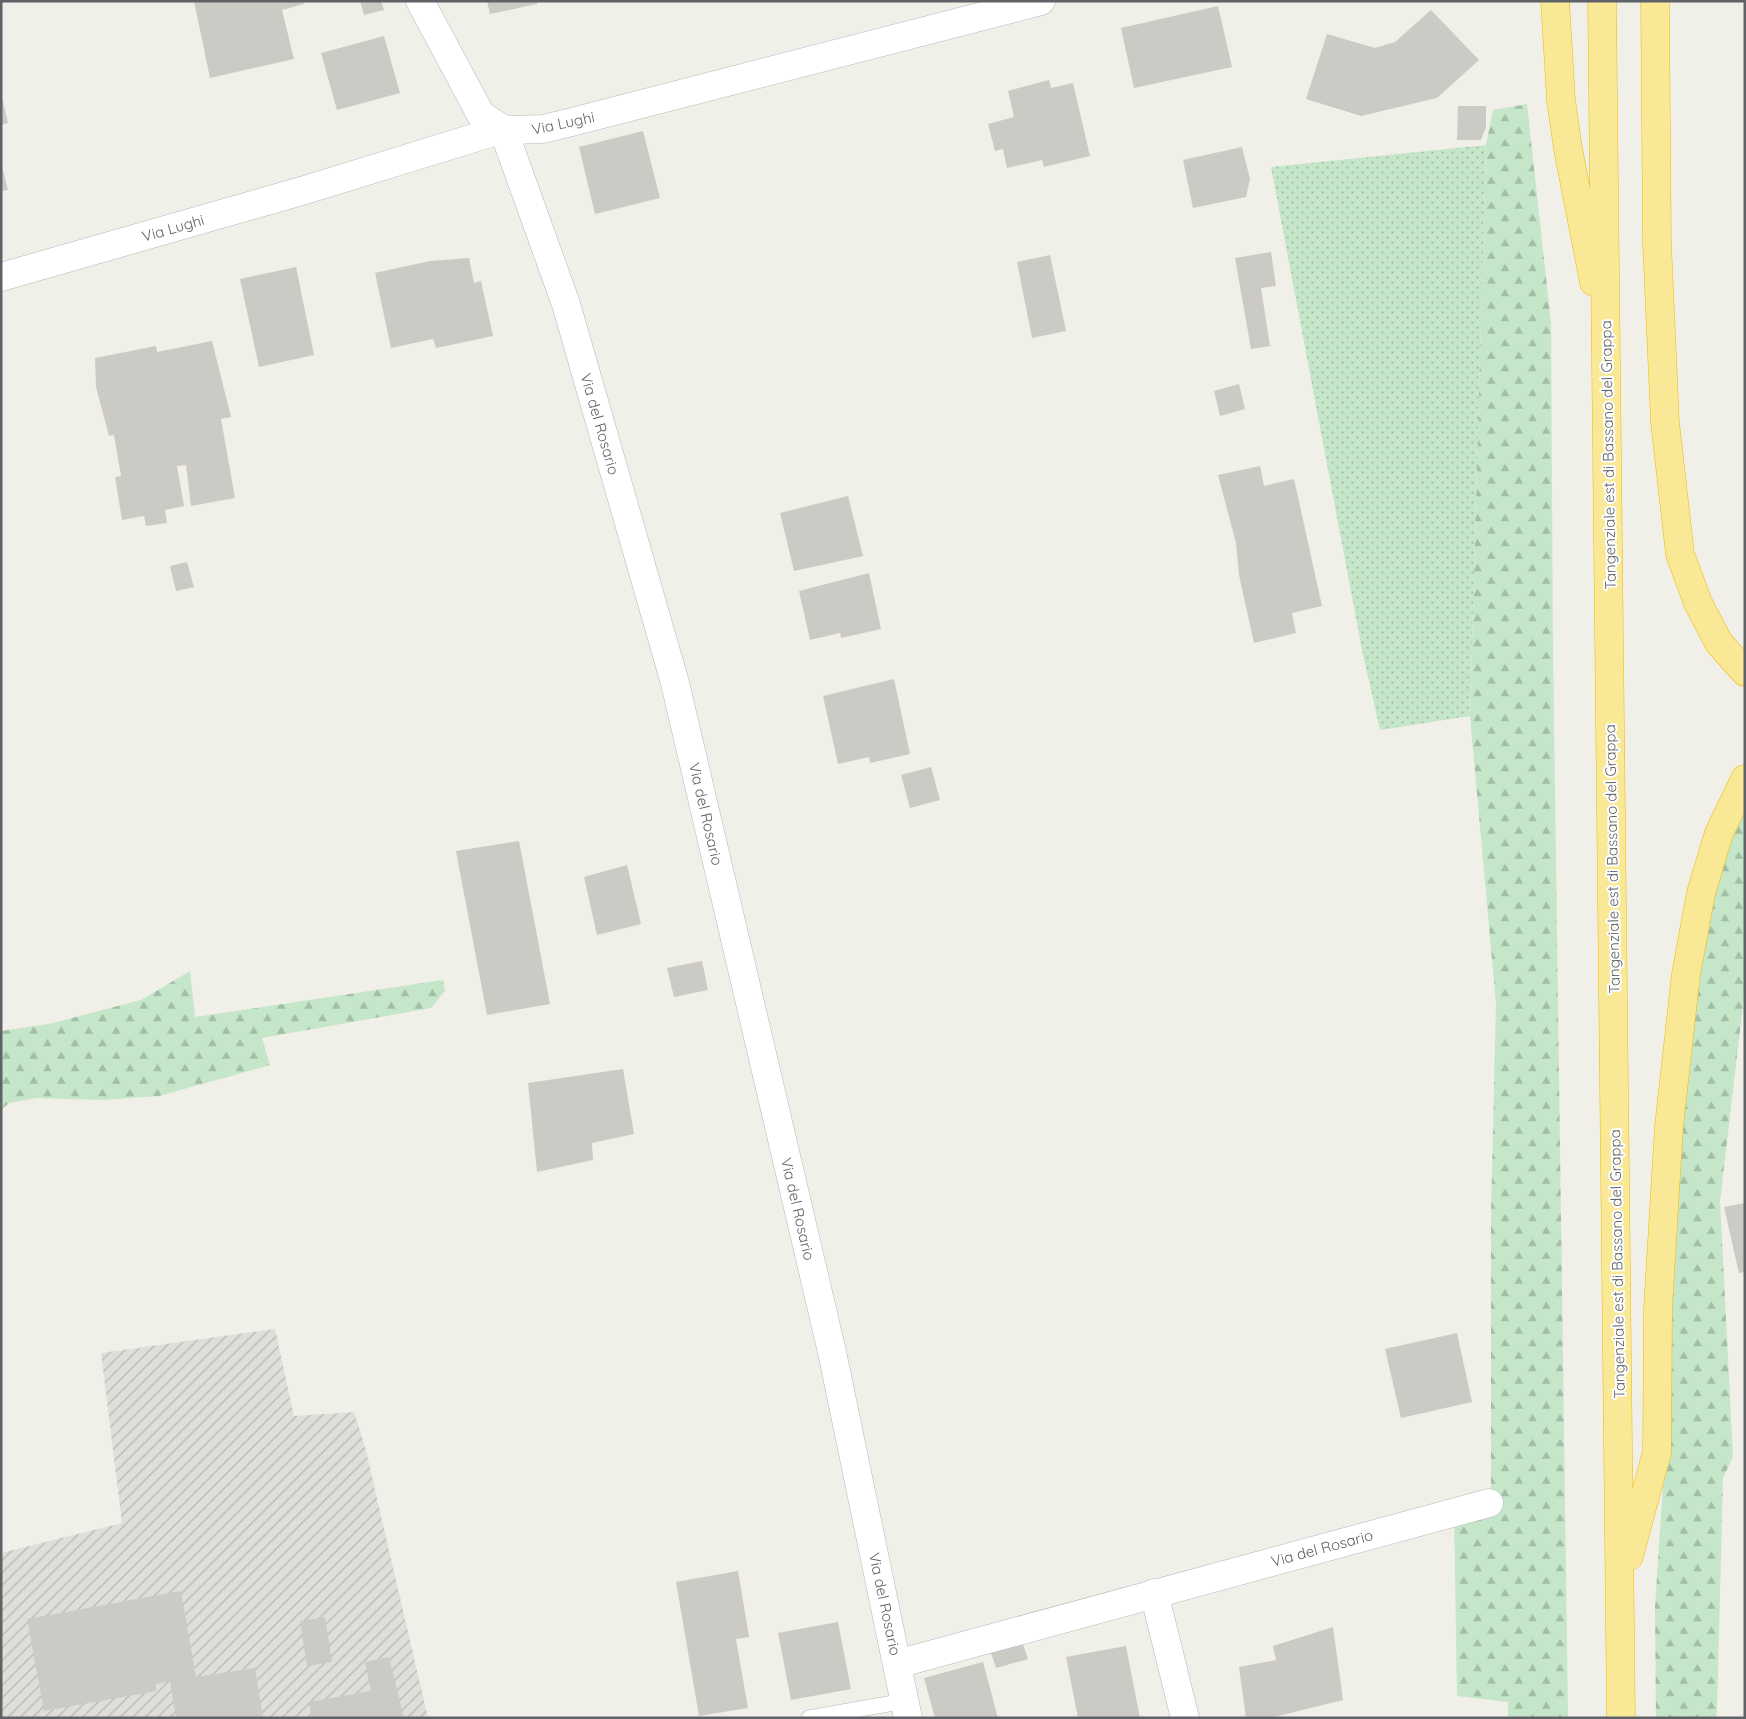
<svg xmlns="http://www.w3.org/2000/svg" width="1746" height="1719" viewBox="0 0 1746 1719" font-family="Quicksand,sans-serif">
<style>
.industrial{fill:url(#industrial-furrows)}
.grass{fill:url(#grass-dots)}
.forest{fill:url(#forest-firs)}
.building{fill:#cccac4}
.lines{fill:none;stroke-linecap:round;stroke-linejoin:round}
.lane-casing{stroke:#b5b7bb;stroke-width:16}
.street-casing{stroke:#b5b7bb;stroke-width:29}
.secondary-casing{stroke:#b6b9be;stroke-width:29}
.highway-casing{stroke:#eeba09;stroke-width:29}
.lane{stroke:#fff;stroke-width:15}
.street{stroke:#fff;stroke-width:28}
.secondary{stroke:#fff;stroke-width:28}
.highway{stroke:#f9e896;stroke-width:28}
.labels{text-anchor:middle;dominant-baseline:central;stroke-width:4;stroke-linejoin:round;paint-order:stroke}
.street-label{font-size:15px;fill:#5f6267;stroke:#fff}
</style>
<defs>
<pattern id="industrial-furrows" width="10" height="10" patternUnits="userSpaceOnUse" patternTransform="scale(1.25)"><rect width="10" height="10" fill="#dfdeda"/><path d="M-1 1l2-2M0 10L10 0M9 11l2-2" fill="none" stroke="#b8b7b5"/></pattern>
<pattern id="grass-dots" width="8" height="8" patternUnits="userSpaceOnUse" patternTransform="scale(1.25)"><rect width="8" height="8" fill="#c5e6c8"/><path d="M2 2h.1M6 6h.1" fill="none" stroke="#a3bea6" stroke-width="1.8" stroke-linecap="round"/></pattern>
<pattern id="forest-firs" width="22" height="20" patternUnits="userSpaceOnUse" patternTransform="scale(1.25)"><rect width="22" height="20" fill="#c5e6c8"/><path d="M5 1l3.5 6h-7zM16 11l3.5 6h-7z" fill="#a3bea6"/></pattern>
</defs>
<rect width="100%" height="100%" fill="#f0efe8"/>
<!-- industrial -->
<path class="industrial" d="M 275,1329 L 294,1416 L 354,1412 L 365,1447 L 428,1718 L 1,1718 L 1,1553 L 122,1523 L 101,1353 Z"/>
<!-- grass -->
<path class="grass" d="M 1486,145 L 1470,716 L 1380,730 L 1362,650 L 1271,167 Z"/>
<!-- forest -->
<path class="forest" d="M 1527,104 L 1551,323 L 1553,650 L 1568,1718 L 1508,1718 L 1508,1702 L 1457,1696 L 1454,1511 L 1491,1502 L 1491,1215 L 1496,1004 L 1470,716 L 1486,145 L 1493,110 Z
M 1745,793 L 1745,988 L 1720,1201 L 1733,1457 L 1723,1478 L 1717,1708 L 1716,1718 L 1656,1718 L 1655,1607 L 1668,1409 L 1675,1154 L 1696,952 Z
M 190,971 L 195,1017 L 443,980 L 445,991 L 431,1008 L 262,1038 L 270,1065 L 159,1096 L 101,1100 L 37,1098 L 9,1103 L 1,1110 L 1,1031 L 49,1024 L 141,1000 Z"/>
<!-- building -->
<path class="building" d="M 194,1 L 303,1 L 304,4 L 282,10 L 294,59 L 210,78 Z
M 360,1 L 381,1 L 384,10 L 364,15 Z
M 487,1 L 537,1 L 537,4 L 490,14 Z
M 1218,6 L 1232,67 L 1134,88 L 1121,28 Z
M 1431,10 L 1479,60 L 1437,98 L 1361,116 L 1306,99 L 1327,34 L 1375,48 L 1395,42 Z
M 384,36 L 400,93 L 337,110 L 321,53 Z
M 1049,80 L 1051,88 L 1073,83 L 1090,156 L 1044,167 L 1042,160 L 1007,168 L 1003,149 L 995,151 L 988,124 L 1014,117 L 1008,91 Z
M 1,93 L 8,123 L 1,125 Z
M 1458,106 L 1486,106 L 1486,127 L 1481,140 L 1457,140 Z
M 643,131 L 660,198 L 595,214 L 579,147 Z
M 1242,147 L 1250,179 L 1246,197 L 1193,208 L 1183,160 Z
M 1,163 L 8,190 L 1,191 Z
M 1271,252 L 1276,286 L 1261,288 L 1270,346 L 1251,349 L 1235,258 Z
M 1050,255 L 1066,331 L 1032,338 L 1017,262 Z
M 469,258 L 474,283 L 481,281 L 493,336 L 436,348 L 433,339 L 391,348 L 375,273 L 430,261 Z
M 296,267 L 314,355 L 259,367 L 240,279 Z
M 212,341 L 231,417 L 221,419 L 235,498 L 191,506 L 186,465 L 177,466 L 184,506 L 165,510 L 167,523 L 146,526 L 144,516 L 122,520 L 115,477 L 121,476 L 114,435 L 109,436 L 96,387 L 95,358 L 156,346 L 157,352 Z
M 1239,384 L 1245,409 L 1220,416 L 1214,391 Z
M 1260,466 L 1264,486 L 1294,479 L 1322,606 L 1292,613 L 1296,633 L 1254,643 L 1239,575 L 1236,543 L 1218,475 Z
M 848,496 L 863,556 L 794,571 L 780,513 Z
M 187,562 L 194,587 L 176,591 L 170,566 Z
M 869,573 L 881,629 L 841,638 L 840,633 L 810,640 L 799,591 Z
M 894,679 L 910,754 L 870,763 L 869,757 L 838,764 L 823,696 Z
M 931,767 L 940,800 L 910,808 L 901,775 Z
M 519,841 L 550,1004 L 487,1015 L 456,851 Z
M 627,865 L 641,924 L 597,935 L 584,877 Z
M 702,961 L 708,990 L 674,997 L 667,968 Z
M 623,1069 L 634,1134 L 592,1143 L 593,1160 L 537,1172 L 528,1083 Z
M 1745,1203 L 1745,1272 L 1739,1273 L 1724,1207 Z
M 1457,1333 L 1472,1402 L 1401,1418 L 1385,1349 Z
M 738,1571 L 749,1637 L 736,1639 L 748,1708 L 699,1716 L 676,1582 Z
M 181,1591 L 196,1677 L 255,1668 L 263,1718 L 176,1718 L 170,1681 L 156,1684 L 156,1691 L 44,1711 L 27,1619 Z
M 325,1617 L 332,1662 L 307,1666 L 300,1621 Z
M 838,1622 L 851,1689 L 791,1700 L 778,1633 Z
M 1333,1627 L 1343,1700 L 1270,1718 L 1246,1718 L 1239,1667 L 1276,1660 L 1273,1646 Z
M 1023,1644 L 1028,1659 L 996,1668 L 991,1653 Z
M 1126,1646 L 1140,1718 L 1078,1718 L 1066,1657 Z
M 389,1657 L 404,1718 L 312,1718 L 309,1702 L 371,1691 L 365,1662 Z
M 983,1662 L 998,1718 L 935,1718 L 924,1678 Z"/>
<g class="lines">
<defs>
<path id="lane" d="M 809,1718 L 905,1701"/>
<path id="street" d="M 1,277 L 305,190 L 503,129 L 566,304 L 675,683 L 832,1352 L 908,1718
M 1154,1593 L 1185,1718
M 897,1664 L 1489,1503"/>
<path id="secondary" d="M 420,1 L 481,115 L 503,129 L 513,130 L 543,129 L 568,123 L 1041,1"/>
<path id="highway" d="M 1555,1 L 1561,100 L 1568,149 L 1594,282
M 1602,1 L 1621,1718
M 1655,1 L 1657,243 L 1665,422 L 1680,554 L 1698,603 L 1719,643 L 1745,672
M 1629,1556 L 1657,1452 L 1658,1308 L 1669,1126 L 1686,974 L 1701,893 L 1719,833 L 1745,779"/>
</defs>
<!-- lane casing -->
<use href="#lane" class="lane-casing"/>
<!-- street casing -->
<use href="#street" class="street-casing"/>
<!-- secondary casing -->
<use href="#secondary" class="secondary-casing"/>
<!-- highway casing -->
<use href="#highway" class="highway-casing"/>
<!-- lane -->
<use href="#lane" class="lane"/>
<!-- street -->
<use href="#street" class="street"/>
<!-- secondary -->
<use href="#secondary" class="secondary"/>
<!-- highway -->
<use href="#highway" class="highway"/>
</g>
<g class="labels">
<!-- street labels -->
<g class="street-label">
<text transform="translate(563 123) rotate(-12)">Via Lughi</text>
<text transform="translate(173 228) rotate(-16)">Via Lughi</text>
<text transform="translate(600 424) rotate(74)">Via del Rosario</text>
<text transform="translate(1608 455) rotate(-91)">Tangenziale est di Bassano del Grappa</text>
<text transform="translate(706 814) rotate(77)">Via del Rosario</text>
<text transform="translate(1612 859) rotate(-91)">Tangenziale est di Bassano del Grappa</text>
<text transform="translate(798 1209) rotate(77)">Via del Rosario</text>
<text transform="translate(1617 1264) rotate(-91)">Tangenziale est di Bassano del Grappa</text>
<text transform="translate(1322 1548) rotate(-15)">Via del Rosario</text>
<text transform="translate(885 1604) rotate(78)">Via del Rosario</text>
</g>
</g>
<!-- border -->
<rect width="1746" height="1719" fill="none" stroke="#5f6267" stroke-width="5"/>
</svg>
